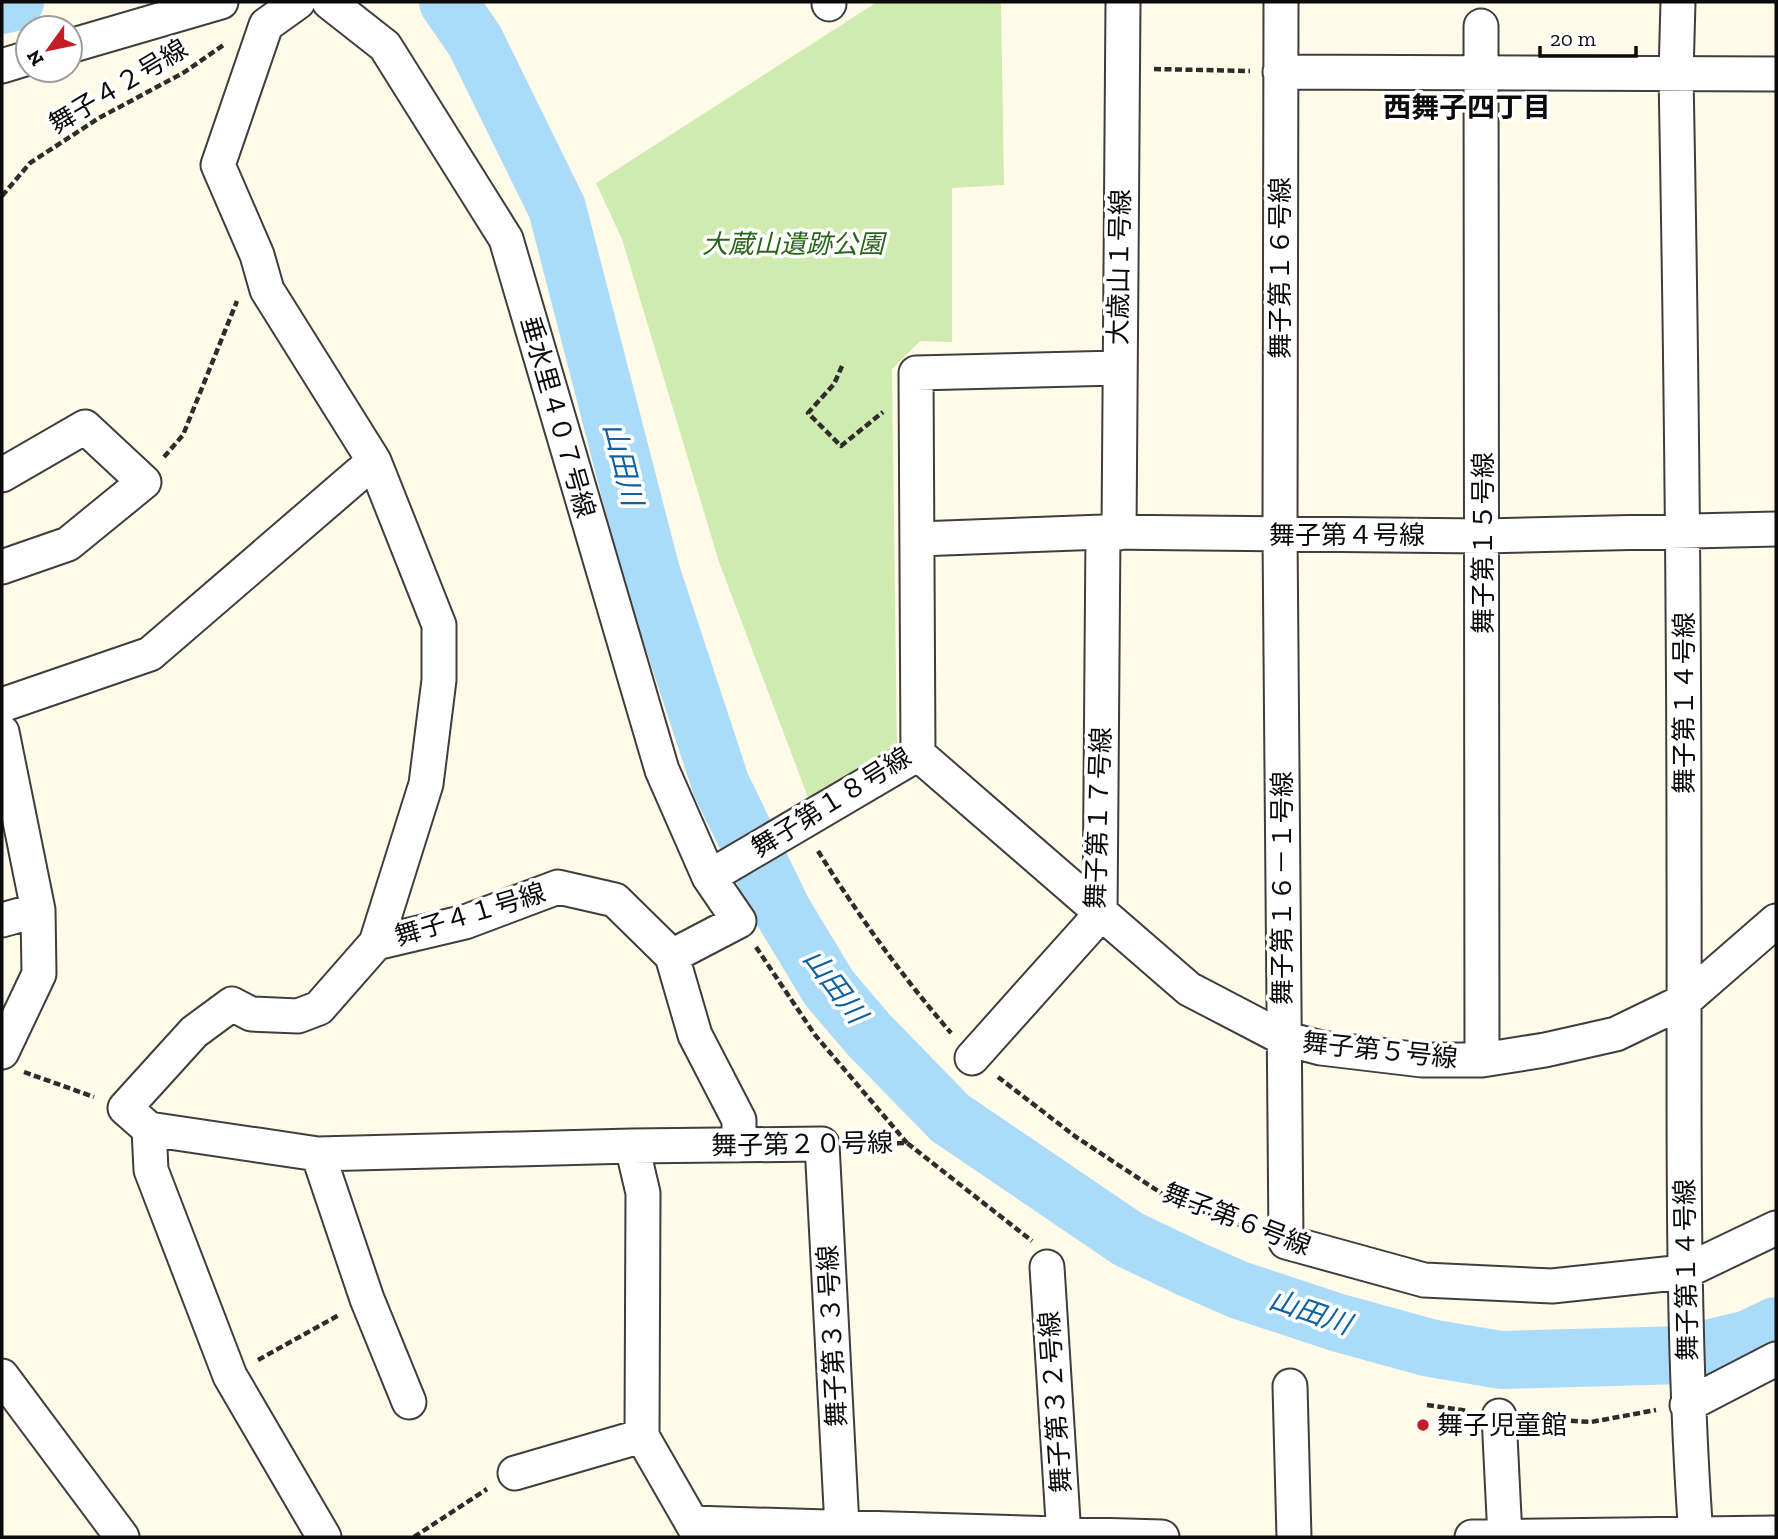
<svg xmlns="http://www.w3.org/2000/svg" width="1778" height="1539" viewBox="0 0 1778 1539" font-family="'Zilla Slab','Noto Sans JP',serif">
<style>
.green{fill:#cfebb0}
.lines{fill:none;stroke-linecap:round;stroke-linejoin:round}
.river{stroke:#aadcfa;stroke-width:58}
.minor-casing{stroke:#3e3e3e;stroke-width:37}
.path{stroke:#2d2d2d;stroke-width:4.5;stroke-dasharray:7 3.5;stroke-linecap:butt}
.minor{stroke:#fff;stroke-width:33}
.poi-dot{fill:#c21c24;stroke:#fff;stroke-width:2.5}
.labels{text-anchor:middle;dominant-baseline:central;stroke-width:7;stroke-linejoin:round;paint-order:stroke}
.street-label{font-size:26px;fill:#0b0b0b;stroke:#fff}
.park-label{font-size:26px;font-style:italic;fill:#286518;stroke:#fff}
.poi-label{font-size:26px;fill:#0b0b0b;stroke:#fff;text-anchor:start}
.neighbourhood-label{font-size:28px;font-weight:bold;fill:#0b0b0b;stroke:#fff}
.water-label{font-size:28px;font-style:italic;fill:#0e62a2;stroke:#fff}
</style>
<rect width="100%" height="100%" fill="#fffbe8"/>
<!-- green -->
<path class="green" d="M 877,2 L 1001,2 L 1004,185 L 952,188 L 952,342 L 920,341 L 892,369 L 897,748 L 809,800 L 719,562 L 622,239 L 596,183 Z"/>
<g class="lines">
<!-- river -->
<path class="river" d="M 448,2 L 475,41 L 557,208 L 651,572 L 721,785 L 783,912 L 829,988 L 869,1035 L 950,1118 L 1128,1239 L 1193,1270 L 1239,1290 L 1339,1323 L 1430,1348 L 1501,1360 L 1682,1355 L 1749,1339 L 1776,1326
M 2,5 L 15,2"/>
<defs>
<path id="minor" d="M 298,2 L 266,25 L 218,165 L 257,255 L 267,290 L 374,461 L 439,625 L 439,680 L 426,784 L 376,943 L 319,1008 L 298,1016 L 251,1014 L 232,1004 L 194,1032 L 125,1108 L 149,1129 L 318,1154 L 632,1146 L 643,1193 L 642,1436 L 700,1537
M 329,2 L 385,46 L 506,239 L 662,770 L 709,877 L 739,921 L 672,956
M 829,2 L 829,4
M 1281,2 L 1280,535 L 1286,1242 L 1424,1280 L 1552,1286 L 1684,1272 L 1776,1228
M 1678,2 L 1676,74 C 1681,339 1684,604 1684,868 C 1685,1091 1680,1315 1696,1537
M 1481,26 L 1482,1060
M 70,46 L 221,2
M 2,66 L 28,58
M 1280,72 L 1776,74
M 2,475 L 85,427 L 144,482 L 68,544 L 2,567
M 1119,533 L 1123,2
M 918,539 L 1103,532 L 1483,536 L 1776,529
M 2,705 L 150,654 L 374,461
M 2,732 L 38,910 L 39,974 L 2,1052
M 918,754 L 1189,989 L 1283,1038 L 1321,1048 L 1422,1060 L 1482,1060 L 1545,1050 L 1616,1034 L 1684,1001 L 1776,921
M 709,877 L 918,754 L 916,373 L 1118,368
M 2,920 L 38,910
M 376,943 L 465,922 L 558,887 L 615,900 L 672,956 L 695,1035 L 739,1120 L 739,1145
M 972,1058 L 1100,915 L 1103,532
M 149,1129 L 151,1170 L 230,1376 L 324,1537
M 632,1146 L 822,1144 L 842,1527
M 318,1154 L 367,1299 L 409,1402
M 1047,1267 L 1064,1537
M 2,1376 L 122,1537
M 1290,1386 L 1294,1537
M 1687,1405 L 1776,1359
M 1499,1416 L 1505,1537
M 515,1473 L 642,1436
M 692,1523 L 1162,1537
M 1472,1537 L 1776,1533"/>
</defs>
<!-- minor casing -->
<use href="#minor" class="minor-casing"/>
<!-- path -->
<path class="path" d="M 1154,69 L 1250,71
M 2,196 L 30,163 L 99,118 L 183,73 L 225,44
M 842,366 L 834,384 L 808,413 L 841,446 L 883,412
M 164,457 L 183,435 L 237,301
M 818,851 C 858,915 901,975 951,1033
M 756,947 L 815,1035 L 907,1143
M 24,1072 L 94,1097
M 998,1077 L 1076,1137 L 1170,1199 L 1256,1231
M 855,1144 L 907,1143 L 1032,1241
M 258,1360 L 339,1315
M 1427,1405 L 1468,1411
M 1529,1418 L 1591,1422 L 1656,1410
M 414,1537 L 487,1489"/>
<!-- minor -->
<use href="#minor" class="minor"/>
</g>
<!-- markers -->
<circle class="poi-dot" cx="1423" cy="1425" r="7"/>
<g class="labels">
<!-- street labels -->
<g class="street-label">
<text transform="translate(118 86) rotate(-31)">舞子４２号線</text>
<text transform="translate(1119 267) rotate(-89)">大歳山１号線</text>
<text transform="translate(1280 268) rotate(-90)">舞子第１６号線</text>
<text transform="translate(558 417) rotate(74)">垂水里４０７号線</text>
<text x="1347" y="535">舞子第４号線</text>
<text transform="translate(1483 543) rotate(-90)">舞子第１５号線</text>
<text transform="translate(1684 703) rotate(-90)">舞子第１４号線</text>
<text transform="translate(831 802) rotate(-32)">舞子第１８号線</text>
<text transform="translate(1098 818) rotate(-88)">舞子第１７号線</text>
<text transform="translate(1282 888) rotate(-90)">舞子第１６－１号線</text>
<text transform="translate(470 914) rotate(-17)">舞子４１号線</text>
<text transform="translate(1380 1050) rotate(6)">舞子第５号線</text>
<text transform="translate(802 1144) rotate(-1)">舞子第２０号線</text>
<text transform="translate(1237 1219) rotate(21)">舞子第６号線</text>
<text transform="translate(1686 1270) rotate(-91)">舞子第１４号線</text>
<text transform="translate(832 1336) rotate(-93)">舞子第３３号線</text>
<text transform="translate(1055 1402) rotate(-94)">舞子第３２号線</text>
</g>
<!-- park labels -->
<g class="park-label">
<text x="793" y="244">大蔵山遺跡公園</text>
</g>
<!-- poi labels -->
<g class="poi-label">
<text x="1437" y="1425">舞子児童館</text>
</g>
<!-- neighbourhood labels -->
<g class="neighbourhood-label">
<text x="1467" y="107">西舞子四丁目</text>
</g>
<!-- water labels -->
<g class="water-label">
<text transform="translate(623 464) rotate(76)">山田川</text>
<text transform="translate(835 986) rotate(53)">山田川</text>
<text transform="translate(1310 1312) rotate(19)">山田川</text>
</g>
</g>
<!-- border -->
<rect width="1778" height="1539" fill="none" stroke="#0b0b0b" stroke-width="7"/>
<!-- north arrow -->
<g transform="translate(49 49) rotate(237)"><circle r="33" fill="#ffffff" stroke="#9d9d9d" stroke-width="2"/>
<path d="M0-5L12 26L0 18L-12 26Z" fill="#c21c24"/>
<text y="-10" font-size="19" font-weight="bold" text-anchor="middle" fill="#0b0b0b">N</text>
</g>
<!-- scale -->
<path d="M1540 46v10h96v-10" fill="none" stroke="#0b0b0b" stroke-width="3.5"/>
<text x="1550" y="46" font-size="21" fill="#0b0b0b" stroke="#ffffff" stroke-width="5" paint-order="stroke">20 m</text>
</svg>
